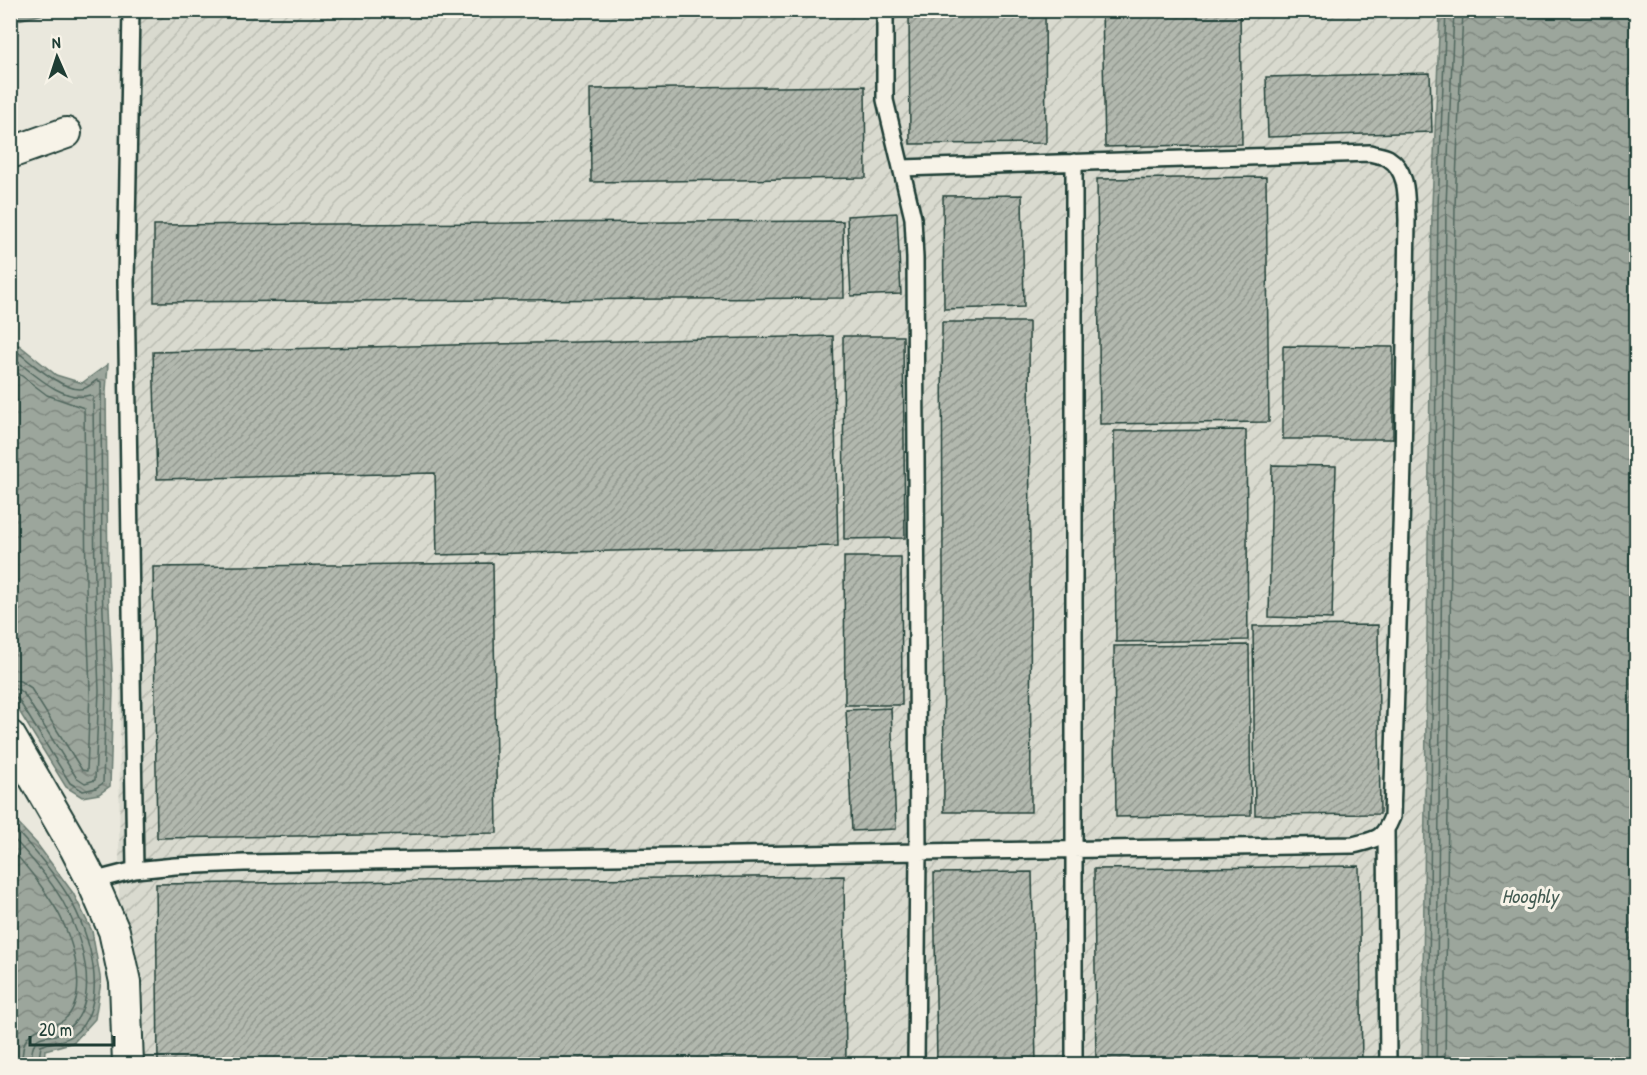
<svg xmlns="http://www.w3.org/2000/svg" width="1647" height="1075" viewBox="0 0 1647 1075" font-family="'Patrick Hand',sans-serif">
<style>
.industrial{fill:url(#industrial-furrows)}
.water{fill:url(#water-waves);stroke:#6a7c72;stroke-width:1.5}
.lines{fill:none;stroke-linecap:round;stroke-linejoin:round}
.shore{stroke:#51675e;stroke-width:1.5}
.building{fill:url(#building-hatch);stroke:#1f3d34;stroke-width:1.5}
.service-casing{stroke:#1f3d34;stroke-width:20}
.minor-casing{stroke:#1f3d34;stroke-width:34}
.service{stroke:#f7f3e8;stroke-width:15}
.minor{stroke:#f7f3e8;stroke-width:30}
.labels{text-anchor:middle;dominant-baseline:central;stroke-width:6;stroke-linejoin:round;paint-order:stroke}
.water-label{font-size:20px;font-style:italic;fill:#445c53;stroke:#f7f3e8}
</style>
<defs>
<pattern id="industrial-furrows" width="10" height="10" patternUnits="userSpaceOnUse" patternTransform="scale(1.5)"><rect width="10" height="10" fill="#d9dacf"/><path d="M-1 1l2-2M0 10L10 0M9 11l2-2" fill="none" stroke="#babcb2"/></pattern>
<pattern id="water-waves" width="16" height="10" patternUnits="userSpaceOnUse" patternTransform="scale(1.5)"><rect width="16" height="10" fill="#9ca69c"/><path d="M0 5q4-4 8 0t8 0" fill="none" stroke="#7f8880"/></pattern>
<pattern id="building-hatch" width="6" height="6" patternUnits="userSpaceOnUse" patternTransform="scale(1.5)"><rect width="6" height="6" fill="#b2b8ae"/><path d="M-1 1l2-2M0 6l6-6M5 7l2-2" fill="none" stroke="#90978e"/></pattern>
</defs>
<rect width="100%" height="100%" fill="#eae8dd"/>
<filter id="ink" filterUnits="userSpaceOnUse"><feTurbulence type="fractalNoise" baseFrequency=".0167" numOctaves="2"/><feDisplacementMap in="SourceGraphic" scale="12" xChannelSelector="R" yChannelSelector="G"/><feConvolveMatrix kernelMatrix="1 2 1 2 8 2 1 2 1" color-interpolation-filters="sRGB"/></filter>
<g filter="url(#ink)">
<!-- industrial -->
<path class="industrial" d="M 124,11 L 1440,11 L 1432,205 L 1422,1064 L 118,1064 Z"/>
<!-- water -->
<path class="water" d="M 11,10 L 58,10 L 58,11 L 18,20 L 11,17 Z
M 1440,11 L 1636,11 L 1636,1064 L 1422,1064 L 1432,205 Z
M 19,345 L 56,375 L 82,383 L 108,364 L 106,391 L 108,585 L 113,691 L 110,786 L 99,794 L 82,797 L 66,787 L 11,698 L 10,348 Z
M 10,815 L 37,844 L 73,893 L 92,931 L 101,982 L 95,1019 L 74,1042 L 45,1050 L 44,1064 L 11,1064 Z"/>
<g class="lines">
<!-- shore -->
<path class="shore" d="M 10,353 L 19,353 C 31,363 68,395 85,388 C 89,387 93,382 97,380 L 101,382 L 102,585 L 106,691 L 103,783 L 96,788 L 83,791 L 70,783 L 18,699 L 10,696
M 10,361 L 17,361 C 36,376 65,403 90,395 L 93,397 L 95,586 L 99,691 L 95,780 L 85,783 L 76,777 L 24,694 L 19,690 L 10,688
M 10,370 L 14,370 L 47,395 L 84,408 L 86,586 L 90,691 L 87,771 L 82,770 L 30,687 L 20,681 L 10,679
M 10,824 C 31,846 52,870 68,896 C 90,932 112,1006 72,1036 C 64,1042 50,1041 41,1046 L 38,1064
M 10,835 C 29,855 48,877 62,900 C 81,933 103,1000 68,1029 C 49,1045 32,1022 31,1064
M 10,848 C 26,865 41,885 53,904 C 71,931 92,995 64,1020 C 60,1023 56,1024 51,1025 C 26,1032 22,1039 22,1064
M 1428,1064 L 1438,206 L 1446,10
M 1436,1064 L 1446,206 L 1454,10
M 1445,1064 L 1455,206 L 1463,10"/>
</g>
<!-- building -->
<path class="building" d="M 909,10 L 1045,10 L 1046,143 L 910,144 Z
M 1102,10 L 1240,10 L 1242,144 L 1105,147 Z
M 1430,73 L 1432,132 L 1268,137 L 1266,77 Z
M 865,86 L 866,178 L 591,182 L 590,89 Z
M 1266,177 L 1269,422 L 1100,424 L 1097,179 Z
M 1022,195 L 1024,307 L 944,309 L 943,196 Z
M 897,213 L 901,294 L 851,296 L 847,216 Z
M 843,221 L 844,298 L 154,302 L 154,225 Z
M 942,322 L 1029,322 L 1031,812 L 944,812 Z
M 833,336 L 838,546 L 437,555 L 435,473 L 157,479 L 153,352 Z
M 843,336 L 903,336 L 905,538 L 844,539 Z
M 1283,346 L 1393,347 L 1393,439 L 1283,439 Z
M 1246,430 L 1248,640 L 1116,642 L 1114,431 Z
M 1272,465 L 1336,466 L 1332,619 L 1269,617 Z
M 844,557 L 901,557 L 902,705 L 845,705 Z
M 493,563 L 497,833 L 157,838 L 153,567 Z
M 1378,625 L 1380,814 L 1255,815 L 1253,626 Z
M 1249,645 L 1251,815 L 1116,817 L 1114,646 Z
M 891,708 L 896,829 L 852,831 L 846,710 Z
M 1359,866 L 1362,1064 L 1096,1064 L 1094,869 Z
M 1032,872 L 1036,1064 L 937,1064 L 934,873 Z
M 844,876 L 846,1064 L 158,1064 L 156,884 Z"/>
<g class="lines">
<defs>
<path id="service" d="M 131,10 L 126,282 L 135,870
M 885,10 L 885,100 L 913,218 L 915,258 L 918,853 L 916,1064
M 1074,162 L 1074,1064
M 1386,831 L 1388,1064
M 92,881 L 135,870 L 175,866 L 244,863 L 1353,845 C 1376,839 1382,841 1392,817 L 1403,464 L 1407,220 C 1406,199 1409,171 1388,158 C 1383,155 1375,155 1370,153 L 902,168"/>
<path id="minor" d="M 10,153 L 66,133
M 10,736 L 75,848 L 92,881 L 114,931 L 125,982 L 128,1064"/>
</defs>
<!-- service casing -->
<use href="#service" class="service-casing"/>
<!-- minor casing -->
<use href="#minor" class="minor-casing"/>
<!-- service -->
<use href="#service" class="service"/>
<!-- minor -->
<use href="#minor" class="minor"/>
</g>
</g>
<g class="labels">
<!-- water labels -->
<g class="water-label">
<text x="1530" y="895">Hooghly</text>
</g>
</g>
<!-- margin -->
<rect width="1647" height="1075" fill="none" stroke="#f7f3e8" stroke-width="36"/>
<rect x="18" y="18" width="1611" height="1039" fill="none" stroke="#1f3d34" stroke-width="2" filter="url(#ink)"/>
<!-- north arrow -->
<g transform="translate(57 57) rotate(357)" stroke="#f7f3e8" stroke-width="4.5" paint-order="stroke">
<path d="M0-4.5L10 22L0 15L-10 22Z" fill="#1f3d34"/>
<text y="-9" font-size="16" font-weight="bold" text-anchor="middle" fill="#1f3d34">N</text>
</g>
<!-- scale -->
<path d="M30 1036v9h84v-9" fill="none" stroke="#1f3d34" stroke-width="3"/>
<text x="39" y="1036" font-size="18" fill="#1f3d34" stroke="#f7f3e8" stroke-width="4.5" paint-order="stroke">20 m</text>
</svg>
